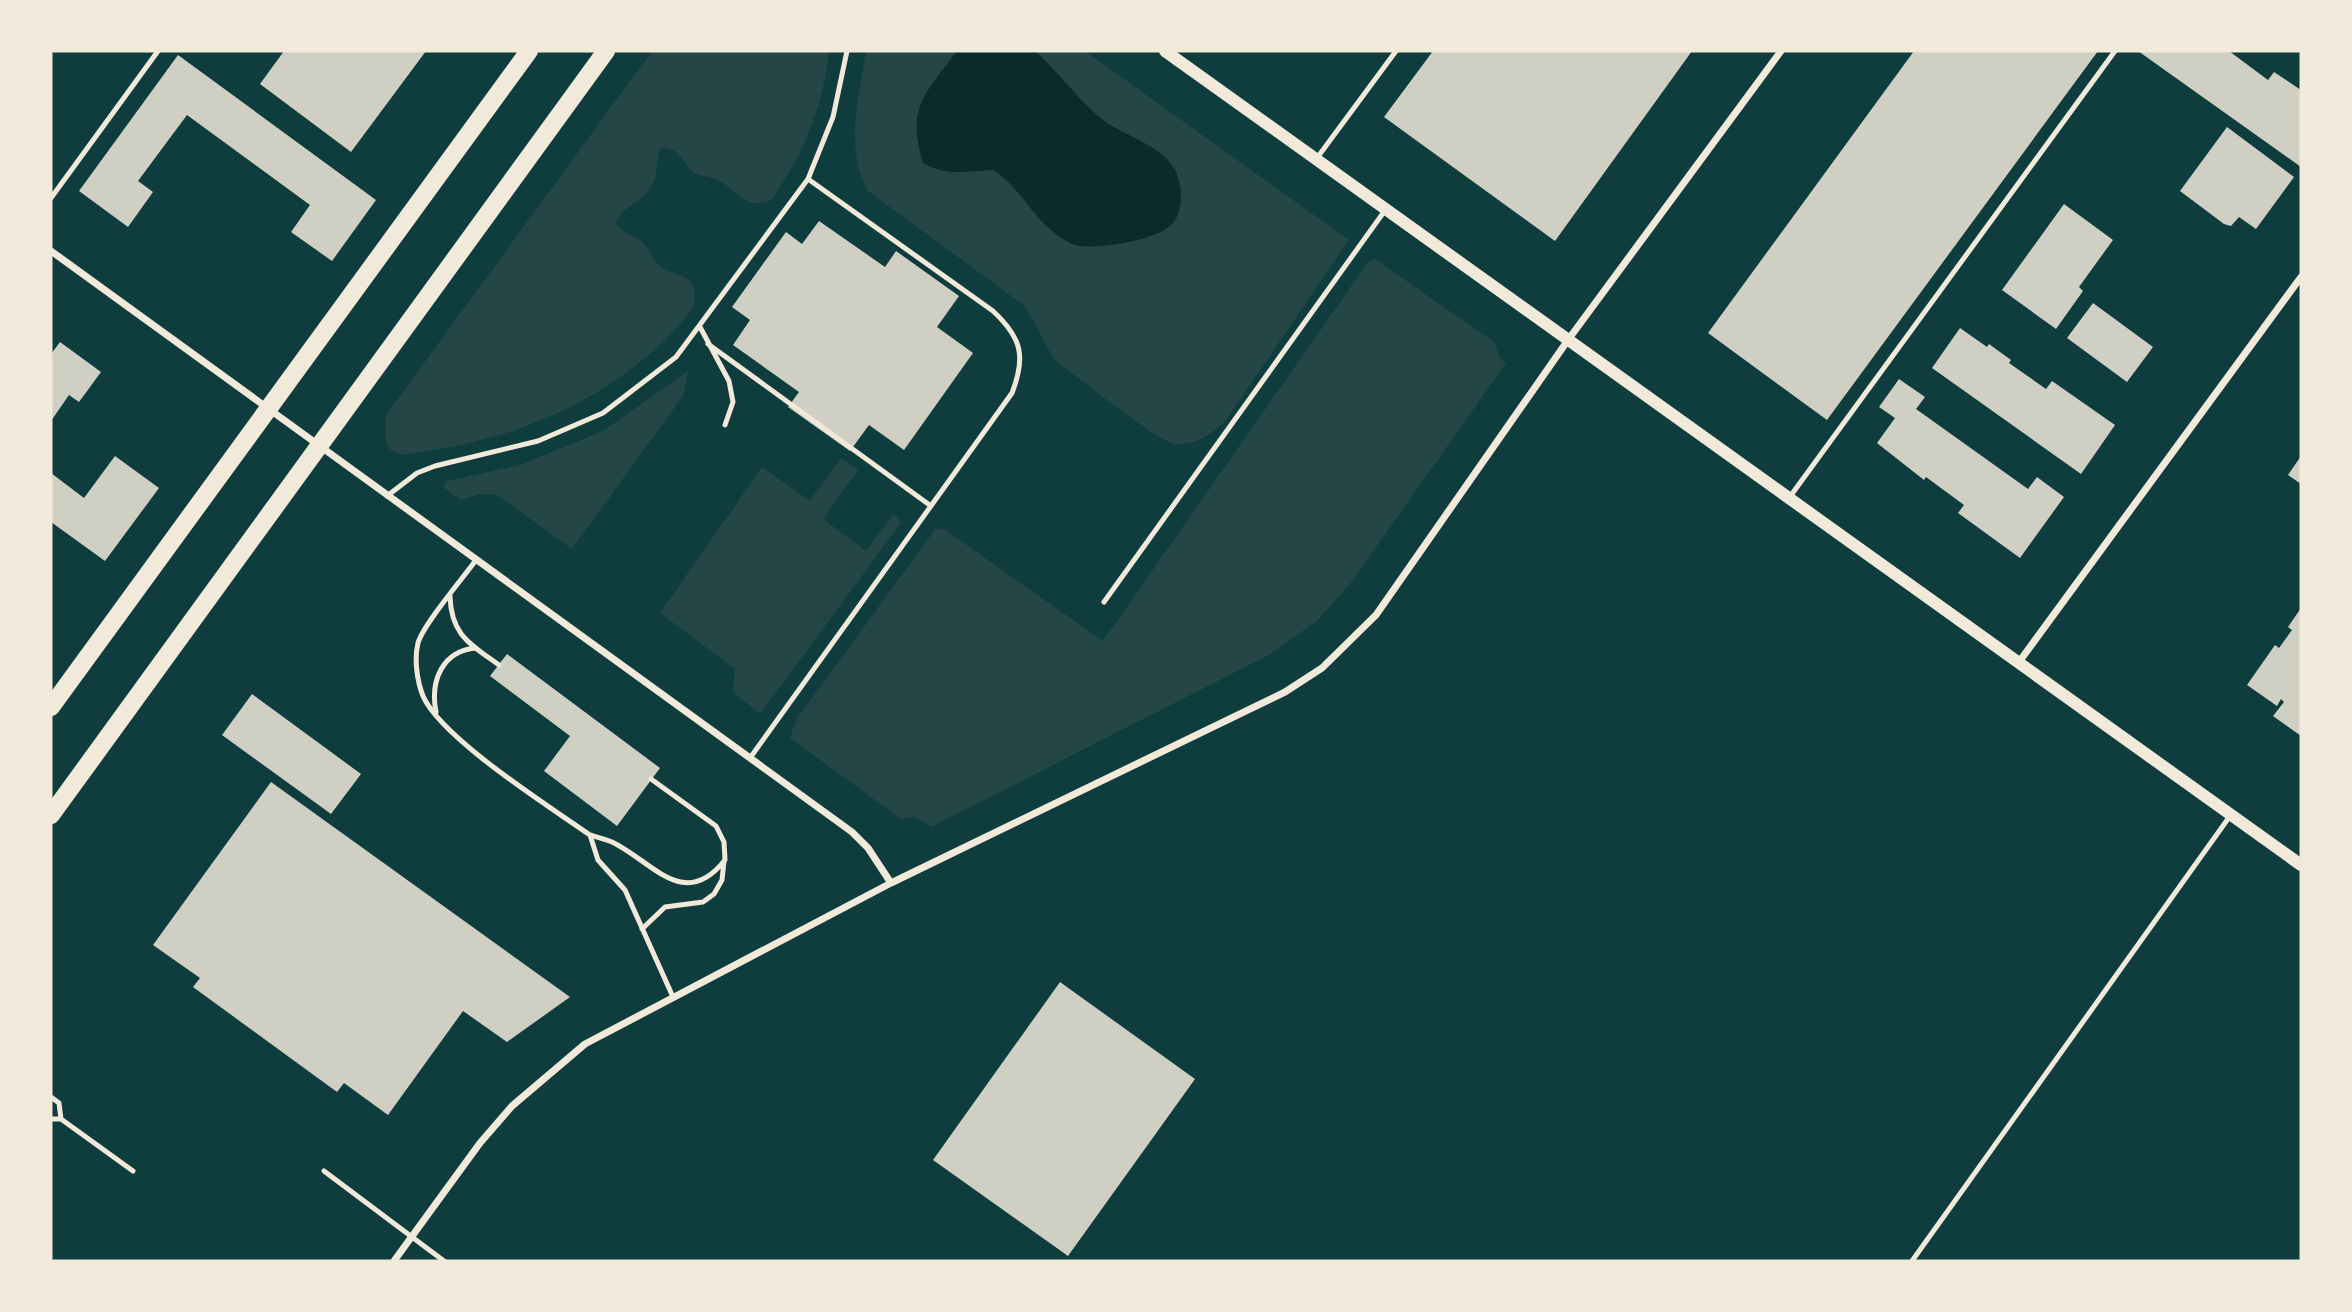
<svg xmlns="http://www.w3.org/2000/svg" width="2352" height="1312" viewBox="0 0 2352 1312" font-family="Poppins,sans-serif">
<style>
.green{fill:#244646}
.water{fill:#0a2a2b}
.building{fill:#cfcfc3}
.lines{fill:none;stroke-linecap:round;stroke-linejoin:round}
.service{stroke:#f1e9da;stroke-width:5}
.minor{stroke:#f1e9da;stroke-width:7}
.tertiary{stroke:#f1e9da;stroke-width:12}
.primary{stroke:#f1e9da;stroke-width:18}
</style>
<rect width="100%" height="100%" fill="#0f3d3e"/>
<!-- green -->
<path class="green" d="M 652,51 L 829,51 C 823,107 804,154 771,200 C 746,211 737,190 718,180 C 710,176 699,177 692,171 C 682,161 680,149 663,148 L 659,151 C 656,165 658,176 650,189 C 642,201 618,210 616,223 C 621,233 633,234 641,241 C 649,248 652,259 660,266 C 673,277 693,272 695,294 C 697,309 681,323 672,333 C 609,398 521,437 433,450 C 421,452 401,458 391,450 C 382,443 386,426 386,415 Z
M 866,51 L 1085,51 L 1349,240 L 1226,420 C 1213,434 1195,446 1174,444 C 1158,441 1076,376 1057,362 C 1042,344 1038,322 1022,304 L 868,191 C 844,148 859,97 866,51 Z
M 1375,259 L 1494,342 L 1500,358 L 1506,363 L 1350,584 L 1317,621 L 1267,656 L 931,827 L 915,817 L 901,819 L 790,738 L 796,720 L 936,528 L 944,529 L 1103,641 L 1368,262 Z
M 688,371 L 683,396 L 572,549 L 497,495 L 479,494 L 461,500 L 443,487 L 447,481 L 520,465 L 603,431 Z
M 841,458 L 858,470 L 823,519 L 866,551 L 894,514 L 901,523 L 760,714 L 733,692 L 735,669 L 660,613 L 762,467 L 810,501 Z"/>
<!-- water -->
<path class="water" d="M 957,51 L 1035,51 C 1060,73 1080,103 1107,123 C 1128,137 1165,147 1176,172 C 1183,189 1184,215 1169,227 C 1153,240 1089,253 1070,243 C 1033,223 1026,193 994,170 C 968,171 947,177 923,163 C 906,107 925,94 957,51 Z"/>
<!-- building -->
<path class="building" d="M 284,51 L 426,51 L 351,152 L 260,84 Z
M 1433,51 L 1692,51 L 1555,241 L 1384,117 Z
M 1914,51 L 2098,51 L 1827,420 L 1708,333 Z
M 2138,51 L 2229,51 L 2268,80 L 2274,72 L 2301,90 L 2301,167 Z
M 178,55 L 376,200 L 332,261 L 291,232 L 310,205 L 187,115 L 138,181 L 153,192 L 128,227 L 79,191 Z
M 2227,127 L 2294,177 L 2256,229 L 2239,217 L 2231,226 L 2224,224 L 2180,191 Z
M 2064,204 L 2113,240 L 2079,287 L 2083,291 L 2056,329 L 2002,290 Z
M 819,221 L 885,267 L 896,251 L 959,296 L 937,327 L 973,353 L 904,450 L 869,425 L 850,451 L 788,407 L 799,392 L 733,345 L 750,320 L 732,307 L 786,232 L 802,244 Z
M 2093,303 L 2153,347 L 2127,382 L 2067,338 Z
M 1960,328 L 1987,347 L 1989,344 L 2011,360 L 2009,363 L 2046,389 L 2052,381 L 2115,425 L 2081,474 L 1932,368 Z
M 60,342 L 101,372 L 79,402 L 69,395 L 51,421 L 51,354 Z
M 1899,379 L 1925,397 L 1916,409 L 2028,489 L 2037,477 L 2064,497 L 2020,558 L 1958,513 L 1964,505 L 1926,477 L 1924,480 L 1877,443 L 1895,418 L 1879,407 Z
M 115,456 L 159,488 L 105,561 L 51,522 L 51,473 L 84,498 Z
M 2301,456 L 2301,484 L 2288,475 Z
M 2301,608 L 2301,736 L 2273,716 L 2284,702 L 2281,699 L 2277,706 L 2247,685 L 2275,645 L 2279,648 L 2292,630 L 2288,627 Z
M 507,654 L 660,768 L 617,826 L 544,771 L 570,736 L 490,676 Z
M 252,694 L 361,774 L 331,814 L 222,735 Z
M 271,782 L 506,951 L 570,997 L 507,1042 L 463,1011 L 388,1115 L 344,1083 L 337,1092 L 193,987 L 200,978 L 153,945 Z
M 1060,982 L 1195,1079 L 1068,1256 L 933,1160 Z"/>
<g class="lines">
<!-- service -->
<path class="service" d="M 1317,158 L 1396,51
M 51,198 L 158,51
M 700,327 L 729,381 L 733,402 L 725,425
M 708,344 L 931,506
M 387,496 L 417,473 L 435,466 L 538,441 L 603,413 L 676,357 L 808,179 L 833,117 L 847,51
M 1789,498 L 2115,51
M 476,560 C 463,578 423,625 418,643 C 414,659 417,681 423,696 C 441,738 550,807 590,835 C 597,837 605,839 612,842 C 652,861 684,912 725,860 L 724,842 L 716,826 L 651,779
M 450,596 C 451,635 470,644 499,665
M 1104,602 L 1386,209
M 436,712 C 430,681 442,651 476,648
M 750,758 L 1012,393 C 1026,357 1022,338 993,311 L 808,179
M 590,835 L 598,860 L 625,890 L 673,997
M 642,929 L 665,907 L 703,902 L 714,894 L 722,880 L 724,861
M 51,1097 L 59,1103 L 61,1119
M 51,1119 L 61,1119 L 133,1171
M 324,1171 L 444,1261
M 1912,1261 L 2230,816"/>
<!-- minor -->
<path class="minor" d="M 51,251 L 852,832 L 868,848 L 891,883
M 2019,662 L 2301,277
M 394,1261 L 480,1143 L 512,1106 L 585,1044 L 891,883 L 1285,692 L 1322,668 L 1376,615 L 1568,340 L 1781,51"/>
<!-- tertiary -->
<path class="tertiary" d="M 1165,51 L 2301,865"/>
<!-- primary -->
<path class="primary" d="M 51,707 L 529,51
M 51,815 L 606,51"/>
</g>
<!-- border -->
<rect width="2352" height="1312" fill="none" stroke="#f1e9da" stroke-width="105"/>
</svg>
